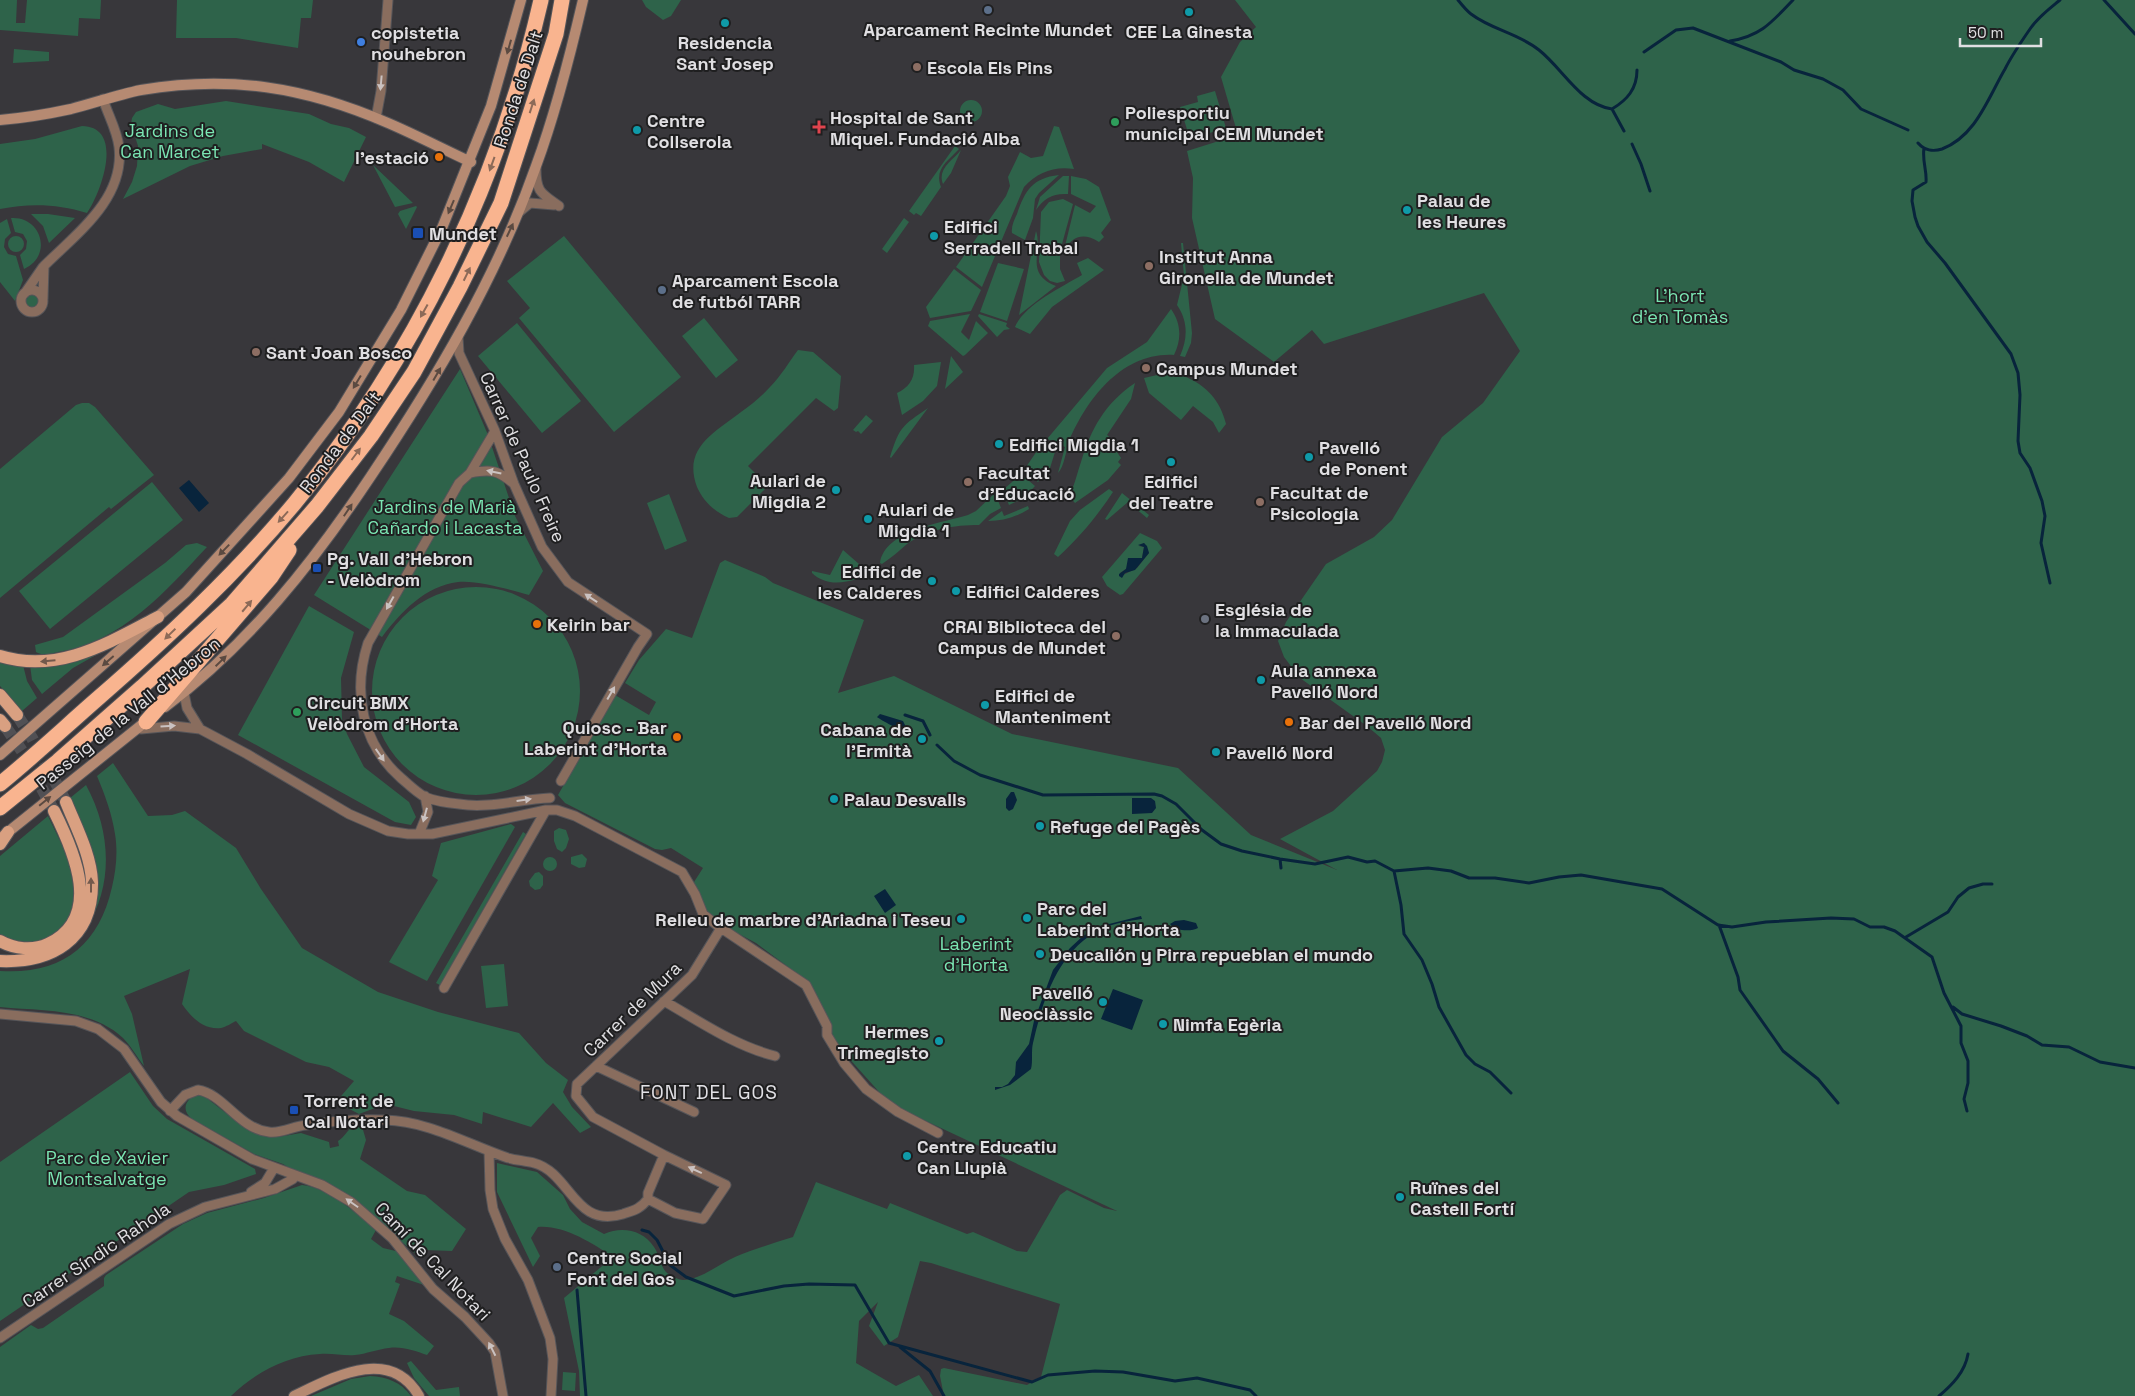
<svg xmlns="http://www.w3.org/2000/svg" width="2135" height="1396" viewBox="0 0 2135 1396" font-family="'Space Grotesk',sans-serif">
<style>
.green{fill:#2e634a;fill-rule:evenodd}
.water{fill:#08243c}
.lines{fill:none;stroke-linecap:round;stroke-linejoin:round}
.stream{stroke:#08243c;stroke-width:3}
.primary-tunnel{stroke:#515054;stroke-width:12;stroke-dasharray:12 6;stroke-linecap:butt}
.street-casing{stroke:#565559;stroke-width:11}
.secondary-casing{stroke:#565559;stroke-width:12}
.primary-casing{stroke:#565559;stroke-width:14}
.highway-casing{stroke:#565559;stroke-width:17}
.street{stroke:#896d5e;stroke-width:9}
.secondary{stroke:#b68a72;stroke-width:10}
.primary{stroke:#d9a081;stroke-width:12}
.highway{stroke:#f9b48f;stroke-width:15}
.oneway{fill:#5b4a41}
.oneway2{fill:#cac2c1}
.oneway3{fill:#8c6a58}
.oneway4{fill:#73594c}
.service-dot{fill:#5c6f8a;stroke:#1f1f20;stroke-width:2}
.culture-dot{fill:#0f9aa8;stroke:#1f1f20;stroke-width:2}
.shop-dot{fill:#3f7fe0;stroke:#1f1f20;stroke-width:2}
.education-dot{fill:#8d6e63;stroke:#1f1f20;stroke-width:2}
.leisure-dot{fill:#2e9e5b;stroke:#1f1f20;stroke-width:2}
.health-dot{fill:#e0444e;stroke:#1f1f20;stroke-width:2}
.food-dot{fill:#e8710a;stroke:#1f1f20;stroke-width:2}
.transit-dot{fill:#1a4fb4;stroke:#1f1f20;stroke-width:2}
.worship-dot{fill:#6b7280;stroke:#1f1f20;stroke-width:2}
.labels{text-anchor:middle;dominant-baseline:central;stroke-width:4;stroke-linejoin:round;paint-order:stroke}
.poi-label{font-size:18px;font-weight:bold;fill:#e0dfe2;stroke:#1f1f20;text-anchor:start}
.street-label{font-size:18px;fill:#e0dfe2;stroke:#1f1f20}
.park-label{font-size:18px;fill:#7be6b3;stroke:#1f1f20}
.neighbourhood-label{font-size:19px;letter-spacing:1px;fill:#e2e1e6;stroke:#1f1f20}
</style>
<rect width="100%" height="100%" fill="#38373b"/>
<!-- green -->
<path class="green" d="M 0,0 L 17,0 L 16,23 L 25,23 L 27,0 L 101,0 L 100,19 L 79,18 L 78,36 L 0,30 Z
M 177,0 L 313,0 L 311,18 L 301,18 L 298,48 L 236,38 L 176,38 Z
M 642,0 L 681,0 L 671,16 L 663,20 L 646,7 Z
M 1235,0 L 2135,0 L 2135,1396 L 944,1396 L 940,1376 L 941,1369 L 944,1368 L 1027,1385 L 1041,1377 L 1060,1304 L 931,1263 L 920,1261 L 898,1337 L 884,1346 L 869,1326 L 878,1302 L 859,1321 L 856,1363 L 896,1386 L 919,1375 L 933,1396 L 580,1396 L 579,1371 L 564,1298 L 613,1257 C 592,1243 564,1225 538,1227 L 531,1238 L 540,1256 L 533,1267 L 497,1192 L 497,1163 L 537,1172 L 563,1195 L 570,1209 L 582,1222 L 604,1234 C 622,1226 643,1230 654,1247 C 659,1254 660,1265 666,1272 C 669,1275 679,1280 683,1280 C 702,1279 719,1264 735,1257 C 754,1249 774,1243 793,1237 L 816,1182 L 887,1209 L 890,1203 L 967,1234 L 973,1232 L 1017,1251 L 1027,1252 L 1060,1195 L 1067,1190 L 1104,1208 L 1117,1211 L 890,1104 L 837,1045 L 803,978 L 756,943 L 722,925 L 707,912 L 694,882 L 703,868 L 671,848 L 662,850 L 655,849 L 565,803 L 558,795 L 615,695 L 649,715 L 656,702 L 625,683 L 639,660 L 666,629 L 692,638 L 720,563 L 725,560 L 765,577 L 773,583 L 864,620 L 838,693 L 894,676 L 1012,734 L 1178,768 L 1251,835 L 1337,870 L 1280,839 L 1333,811 L 1377,771 L 1382,762 L 1385,750 L 1381,738 L 1367,726 L 1300,678 L 1284,657 L 1278,641 L 1286,622 L 1326,564 L 1374,537 L 1392,520 L 1442,437 L 1483,403 L 1520,351 L 1484,293 L 1324,344 L 1312,330 L 1274,362 L 1215,319 L 1192,218 L 1193,178 L 1187,151 L 1238,135 L 1221,77 L 1240,42 L 1256,27 Z
M 14,49 L 49,52 L 49,61 L 13,63 Z
M 1215,91 L 1226,128 L 1190,139 L 1180,107 L 1198,102 L 1197,96 Z
M960 111a11 11 0 1 1 22 0a11 11 0 1 1-22 0Z
M 226,101 L 309,114 L 331,124 L 349,128 L 366,137 L 344,182 L 309,162 L 262,144 L 262,149 L 223,156 L 190,166 L 123,199 L 132,182 L 137,166 L 138,146 L 131,124 L 132,118 L 136,112 L 158,104 L 175,109 Z
M 82,126 C 126,127 100,195 87,213 C 58,204 30,203 0,209 L 0,144 L 35,139 Z
M 1054,126 L 1059,127 L 1074,169 C 1054,166 1038,172 1024,187 L 982,287 L 956,267 L 1006,196 L 1010,186 L 1008,177 L 1020,152 L 1031,158 L 1043,156 Z
M 955,146 L 959,149 C 948,161 934,169 941,187 L 921,216 L 916,213 L 914,215 L 909,211 Z
M 961,150 L 951,173 L 943,184 C 937,169 952,161 961,150 Z
M 373,165 L 413,203 L 395,207 Z
M 1059,175 L 1039,193 L 1035,199 L 1033,218 L 1025,240 L 1012,233 C 1011,227 1014,220 1017,214 C 1025,191 1032,178 1059,175 Z
M 1063,176 L 1069,176 L 1068,194 C 1053,193 1044,198 1036,210 L 1040,197 Z
M 1071,176 L 1086,179 L 1099,187 L 1111,220 L 1101,233 L 1104,237 L 1099,242 C 1084,233 1074,235 1064,250 L 1075,205 L 1090,213 L 1096,206 L 1071,194 Z
M 1063,199 L 1073,204 L 1059,255 L 1060,255 L 1060,269 L 1065,281 L 1057,283 L 1050,281 L 1044,275 L 1039,262 L 1041,212 L 1049,202 Z
M 416,206 L 417,207 L 406,229 L 398,214 L 400,211 Z
M 31,214 L 48,214 L 75,218 L 49,243 L 43,226 Z
M 11,218 C 42,216 53,256 24,269 L 20,255 L 26,249 L 27,241 L 23,234 L 15,232 Z
M 904,218 L 909,222 L 887,253 L 882,249 Z
M 7,219 L 11,233 L 5,239 L 4,247 L 8,254 L 16,256 L 23,280 L 15,301 L 0,282 L 0,223 Z
M 1036,231 C 1043,252 1024,273 1056,286 L 1019,315 Z
M 564,236 L 681,377 L 614,432 L 519,318 L 530,308 L 507,281 Z
M8 244a8 8 0 1 1 16 0a8 8 0 1 1-16 0Z
M 1181,243 L 1183,243 L 1192,333 L 1191,343 L 1185,357 L 1180,356 C 1188,338 1188,321 1177,305 L 1184,276 Z
M 1088,258 L 1104,270 L 1052,307 L 1030,334 L 1015,327 C 1024,305 1062,287 1082,275 L 1077,263 Z
M 998,263 L 1024,269 L 1007,321 L 980,312 Z
M 954,269 L 981,290 L 971,311 L 930,318 L 926,307 Z
M24 300a8 8 0 1 1 16 0a8 8 0 1 1-16 0Z
M 1171,309 C 1181,323 1182,339 1174,355 C 1122,352 1087,399 1069,441 C 1066,451 1064,467 1058,473 L 1065,447 L 1047,439 L 1107,368 L 1147,342 Z
M 970,314 L 961,332 L 969,340 L 976,321 L 988,333 L 965,355 L 963,356 L 928,326 L 930,321 Z
M 979,314 L 1007,323 L 1006,326 L 1010,329 L 1004,330 L 997,337 L 978,316 Z
M 704,318 L 738,360 L 716,378 L 682,336 Z
M 517,323 L 581,401 L 542,433 L 478,356 Z
M 798,350 L 813,352 L 841,376 L 838,408 L 834,411 L 816,398 L 748,466 L 766,484 L 765,489 L 737,517 L 729,518 C 715,512 703,501 697,487 C 682,447 716,432 741,412 C 751,405 762,396 770,387 C 781,376 789,362 798,350 Z
M 951,356 L 963,372 L 945,389 Z
M 941,362 L 937,386 L 923,401 L 902,415 L 897,393 C 909,387 915,379 914,365 Z
M 460,369 L 488,435 L 515,516 L 543,571 L 529,595 C 510,590 478,580 458,582 C 425,586 401,612 382,637 L 314,595 Z
M 1166,373 L 1185,374 L 1184,376 C 1207,386 1220,400 1226,424 L 1219,433 L 1213,422 L 1193,406 L 1181,420 L 1149,393 L 1144,378 Z
M 1135,383 L 1131,399 L 1107,435 L 1113,440 L 1111,443 L 1121,458 L 1118,462 L 1121,465 L 1108,480 L 1075,503 L 1069,496 C 1075,485 1077,473 1081,462 C 1091,429 1105,403 1135,383 Z
M 82,403 L 89,403 L 95,407 L 154,475 L 111,509 L 109,507 L 0,598 L 0,469 L 76,405 Z
M 928,408 L 891,458 L 890,457 C 900,426 902,426 928,408 Z
M 866,415 L 873,421 L 861,434 L 858,431 L 856,432 L 853,430 Z
M 1041,445 L 1055,452 L 1050,468 L 1038,482 L 1024,470 Z
M 1021,474 L 1035,486 L 1024,498 L 1009,505 L 1003,490 Z
M 152,482 L 183,520 L 50,629 L 19,591 Z
M 1109,489 L 1113,492 C 1097,516 1080,537 1058,557 L 1054,554 L 1070,521 L 1080,510 Z
M 995,493 L 1001,508 L 990,514 L 979,525 C 954,525 928,529 907,544 C 899,551 891,558 882,564 L 880,563 C 885,530 942,523 968,515 L 976,511 Z
M 1122,493 L 1149,515 L 1147,518 L 1128,502 L 1107,520 L 1105,519 Z
M 669,494 L 687,541 L 665,550 L 647,503 Z
M 1028,506 L 1029,509 C 1016,517 1003,521 988,521 L 1002,511 L 1004,516 Z
M 1140,533 L 1157,541 L 1162,548 L 1123,594 L 1120,595 L 1107,586 L 1102,577 ZM 1144,543 L 1149,553 L 1137,568 L 1123,575 L 1120,573 L 1142,558 L 1144,547 L 1139,546 Z
M 197,543 L 207,547 C 166,591 122,642 58,652 C 51,654 42,656 36,652 L 35,645 L 63,637 L 165,563 L 186,545 Z
M 843,550 L 859,564 L 857,579 C 840,584 825,585 812,573 L 812,571 L 830,575 Z
M372 691a104 104 0 1 1 208 0a104 104 0 1 1-208 0Z
M 309,606 L 354,632 L 341,678 L 342,719 L 347,734 L 364,767 L 409,802 L 416,817 L 411,825 L 395,822 L 238,735 Z
M 103,651 L 73,668 L 42,694 L 32,680 L 30,665 Z
M 0,660 L 23,665 L 27,681 L 37,698 L 22,711 L 0,686 Z
M 113,763 L 148,816 L 172,815 L 185,811 L 236,848 L 261,889 L 302,948 L 378,992 L 438,1012 L 519,1033 L 546,1063 L 568,1080 L 563,1092 L 572,1107 L 591,1127 L 580,1133 L 553,1103 L 531,1127 L 483,1112 L 482,1124 L 454,1115 L 414,1111 L 386,1104 L 359,1114 L 336,1102 L 354,1081 L 329,1067 L 306,1062 L 244,1031 L 236,1021 C 232,1023 226,1027 221,1028 C 203,1030 191,1017 182,1004 L 190,969 L 124,996 L 132,1014 L 144,1066 C 137,1057 131,1046 123,1038 C 91,1008 41,1011 0,1007 L 0,971 C 61,975 99,946 112,887 C 116,870 118,852 115,834 C 112,814 105,795 97,776 Z
M 86,785 C 111,831 114,884 86,929 L 94,905 L 70,798 Z
M 48,816 L 67,855 L 74,875 L 76,907 L 58,935 L 26,945 L 0,937 L 0,856 Z
M 511,824 L 515,827 L 427,981 L 389,962 L 438,880 L 432,876 L 441,843 Z
M 559,828 L 566,830 L 569,839 L 566,848 L 562,852 L 557,849 L 554,841 L 554,831 Z
M 523,832 L 526,834 L 440,985 L 436,983 Z
M 582,854 L 587,859 L 585,867 L 579,868 L 571,864 L 571,857 Z
M543 864a7 7 0 1 1 14 0a7 7 0 1 1-14 0Z
M 539,872 L 543,876 L 543,885 L 540,889 L 535,890 L 530,886 L 529,881 L 535,873 Z
M 504,964 L 508,1006 L 486,1008 L 481,966 Z
M 130,1072 L 153,1106 L 167,1119 L 255,1169 L 256,1174 L 224,1185 L 189,1192 L 0,1321 L 0,1162 Z
M 197,1094 L 204,1096 L 244,1127 L 257,1134 L 278,1137 L 301,1133 L 329,1142 L 330,1148 L 339,1146 L 338,1141 C 347,1136 350,1123 361,1123 L 366,1140 L 360,1159 L 407,1191 L 425,1195 L 466,1229 L 452,1251 L 424,1250 L 418,1256 L 385,1227 L 283,1164 L 254,1154 L 192,1119 C 181,1110 185,1100 197,1094 Z
M 302,1185 C 329,1188 355,1212 376,1230 L 371,1239 L 383,1248 L 400,1252 L 427,1286 L 397,1276 L 395,1282 L 400,1284 L 389,1314 L 404,1321 L 434,1346 L 427,1355 C 415,1351 402,1346 389,1348 C 378,1349 366,1354 355,1355 C 344,1356 332,1353 320,1354 C 286,1356 256,1372 231,1396 L 0,1396 L 0,1347 L 31,1325 L 38,1329 L 43,1328 L 104,1286 L 104,1278 L 106,1275 L 183,1224 L 207,1213 L 264,1198 Z
M 411,1361 L 436,1390 L 459,1387 L 460,1396 L 429,1396 L 414,1378 L 407,1363 Z
M 563,1372 L 576,1373 L 575,1391 L 562,1390 Z
M 370,1376 C 387,1377 401,1382 411,1396 L 311,1396 L 351,1379 Z"/>
<!-- water -->
<path class="water" d="M 189,480 L 209,503 L 199,512 L 179,488 Z
M 1144,543 L 1147,546 L 1149,553 L 1135,570 L 1125,573 L 1122,578 L 1119,576 L 1119,574 L 1126,569 L 1128,558 L 1142,558 L 1144,547 L 1138,545 Z
M 880,714 L 903,721 L 906,727 L 901,730 C 898,729 879,719 877,717 Z
M 1011,792 L 1014,792 L 1017,800 L 1013,809 L 1009,811 L 1006,808 L 1006,799 Z
M 1132,798 L 1151,798 L 1155,801 L 1156,808 L 1152,813 L 1132,814 Z
M 885,889 L 896,905 L 885,913 L 874,896 Z
M 1141,916 L 1142,919 C 1129,921 1114,923 1101,929 C 1058,951 1043,999 1033,1043 C 1031,1051 1033,1061 1031,1069 L 1010,1085 L 995,1090 L 995,1087 L 1002,1087 L 1008,1084 L 1015,1075 L 1016,1062 L 1029,1044 L 1034,1021 L 1053,970 L 1070,948 L 1083,936 L 1101,926 Z
M 1184,920 L 1196,923 L 1198,928 C 1191,932 1175,931 1170,924 L 1175,921 Z
M 1113,989 L 1143,1000 L 1132,1030 L 1101,1019 Z"/>
<g class="lines">
<!-- stream -->
<path class="stream" d="M 1458,0 C 1462,5 1466,10 1471,14 C 1492,30 1518,33 1539,50 C 1563,69 1581,105 1612,109 C 1627,100 1637,89 1637,70
M 2104,0 L 2135,34
M 1730,41 C 1761,36 1772,22 1793,0
M 1644,52 L 1676,30 L 1693,28 L 1781,62 L 1794,70 L 1823,79 L 1843,90 L 1861,109 L 1908,130
M 1612,109 L 1624,131
M 1918,143 C 1924,150 1933,152 1942,149 C 1976,136 1988,98 2005,69 C 2012,55 2021,42 2030,29 C 2038,17 2049,9 2060,0
M 1632,144 L 1641,164 L 1650,191
M 1924,148 C 1922,161 1927,170 1926,182 L 1913,190 L 1912,201 L 1915,217 L 1918,226 L 1927,242 L 1945,263 L 2011,354 L 2018,373 L 2020,395 L 2018,441 L 2020,453 L 2030,468 L 2042,501 L 2045,516 L 2041,543 L 2050,583
M 905,715 L 923,721 L 930,735
M 937,745 L 954,761 L 980,775 L 1043,795 L 1154,794 L 1162,796 L 1176,804 L 1202,830 L 1221,844 L 1242,851 L 1280,859 L 1315,864 L 1348,857 L 1367,862 L 1375,861 L 1394,871 L 1428,868 L 1451,871 L 1469,878 L 1495,878 L 1529,883 L 1559,877 L 1581,875 L 1662,889 L 1718,925 L 1732,927 L 1766,922 L 1831,918 L 1854,919 L 1870,927 L 1884,927 L 1895,931 L 1932,957 L 1944,993 L 1961,1026 L 1961,1043 L 1968,1061 L 1968,1083 L 1964,1099 L 1967,1111
M 1280,859 L 1281,868
M 1394,871 L 1401,905 L 1404,934 L 1422,960 L 1432,984 L 1439,1007 L 1466,1055 L 1475,1064 L 1490,1072 L 1511,1093
M 1719,925 L 1738,977 L 1740,990 L 1783,1051 L 1818,1079 L 1838,1103
M 1906,937 L 1948,912 L 1958,897 L 1969,888 L 1983,884 L 1992,884
M 1953,1007 L 1962,1014 L 2001,1026 L 2027,1036 L 2042,1045 L 2069,1047 L 2100,1062 L 2135,1068
M 642,1230 L 649,1232 L 657,1240 L 670,1265 L 686,1277 L 734,1296 L 784,1286 L 809,1284 L 855,1285 L 889,1343 L 1032,1382 L 1048,1375 L 1095,1371 L 1123,1372 L 1175,1381 L 1197,1378 L 1250,1390 L 1256,1396
M 577,1290 L 586,1396
M 900,1347 L 930,1371 L 944,1396
M 1939,1396 C 1952,1385 1965,1372 1968,1354"/>
<!-- primary-tunnel -->
<path class="primary-tunnel" d="M 17,715 L 32,738 L 66,802
M 5,726 L 22,751 L 54,811"/>
<defs>
<path id="street" d="M 376,118 L 381,91 L 388,0
M 536,169 C 536,192 541,193 559,206
M 518,213 L 530,203 L 554,205
M21 301a11 11 0 1 1 22 0a11 11 0 1 1-22 0Z
M 25,293 L 43,267
M 43,299 L 44,266 C 76,234 125,199 119,147 C 117,130 108,115 103,99
M 458,337 L 459,353 L 495,431 L 514,484 L 542,547 L 568,582 L 647,634 L 638,647 L 561,781
M 495,431 L 470,473 L 459,483 L 368,643 C 352,692 362,744 401,778 C 408,784 417,793 425,797 C 435,801 448,803 459,804 C 489,809 519,799 550,798
M 470,473 C 491,469 498,470 514,484
M 184,693 L 187,708 L 200,729 L 247,754 L 349,814 L 388,831 L 408,834 L 432,834 L 546,810 L 557,810 L 575,816 L 682,872 L 695,894 L 703,914 L 718,926 L 806,985 L 827,1026 L 827,1035 L 844,1063 L 866,1089 L 898,1112 L 938,1133
M 141,729 L 174,726 L 200,729
M 419,834 L 428,812 L 425,796
M 444,988 L 546,810
M 664,1001 C 699,1021 735,1046 775,1056
M 0,1014 L 76,1021 L 98,1029 L 124,1049 L 161,1102 L 177,1116 L 252,1159 L 322,1185 L 351,1202 L 392,1238 L 433,1289 L 465,1317 L 489,1343 L 495,1352 L 503,1396
M 596,1066 L 694,1112
M 170,1111 L 185,1095 L 198,1090 C 224,1094 239,1129 269,1132 C 281,1134 294,1126 306,1125 C 332,1121 359,1119 385,1120 C 428,1121 467,1144 508,1158 C 516,1160 525,1161 534,1163 C 571,1173 574,1229 623,1214 C 635,1210 640,1209 648,1199
M 489,1151 L 490,1190 L 493,1209 L 505,1239 L 528,1280 L 550,1338 L 553,1359 L 551,1396
M 251,1192 L 265,1183 L 274,1168
M 648,1199 L 675,1213 L 703,1219 L 726,1185 L 664,1155 L 593,1117 L 576,1096 L 577,1084 L 692,975 L 721,928
M 648,1199 L 648,1193 L 664,1155
M 0,1338 L 169,1224 L 205,1207 L 275,1189 L 293,1179 L 295,1175"/>
<path id="secondary" d="M 0,120 C 24,118 48,114 71,109 C 94,103 117,95 141,90 C 230,75 305,87 388,123 C 416,135 443,149 471,162
M 165,707 C 249,644 313,563 371,476 C 436,379 497,277 536,166 C 556,112 570,56 583,0
M 0,755 L 186,592 L 289,478 L 339,412 L 401,310 L 442,228 L 491,106 L 521,0
M 3,836 L 149,719
M 294,1396 C 332,1378 390,1345 419,1396"/>
<path id="primary" d="M 0,656 C 58,674 108,643 158,617
M 0,695 L 17,715
M 0,720 L 5,726
M 0,844 L 8,832
M 0,941 C 14,949 33,951 48,944 C 104,918 74,851 54,811
M 0,961 C 51,963 93,940 92,882 C 91,855 76,827 66,802"/>
<path id="highway" d="M 146,722 L 271,577 L 289,550
M 0,784 C 33,757 64,728 96,700 C 166,639 234,576 294,504 C 414,359 499,184 541,0
M 0,808 L 58,761 L 142,687 L 232,604 L 317,506 L 371,436 L 414,372 L 460,287 L 501,203 L 556,34 L 562,0"/>
</defs>
<!-- street casing -->
<use href="#street" class="street-casing"/>
<!-- secondary casing -->
<use href="#secondary" class="secondary-casing"/>
<!-- primary casing -->
<use href="#primary" class="primary-casing"/>
<!-- highway casing -->
<use href="#highway" class="highway-casing"/>
<!-- street -->
<use href="#street" class="street"/>
<!-- secondary -->
<use href="#secondary" class="secondary"/>
<!-- primary -->
<use href="#primary" class="primary"/>
<!-- highway -->
<use href="#highway" class="highway"/>
</g>
<!-- one-way arrows -->
<defs><path id="oneway-solid" d="M-6-.8H1V-3.2L6.5 0L1 3.2V.8H-6Z" transform="scale(1.25)"/></defs>
<g class="oneway">
<use href="#oneway-solid" transform="translate(509 47) rotate(106)"/>
<use href="#oneway-solid" transform="translate(451 207) rotate(113)"/>
<use href="#oneway-solid" transform="translate(510 230) rotate(-65)"/>
<use href="#oneway-solid" transform="translate(437 374) rotate(-60)"/>
<use href="#oneway-solid" transform="translate(357 382) rotate(121)"/>
<use href="#oneway-solid" transform="translate(348 510) rotate(-56)"/>
<use href="#oneway-solid" transform="translate(224 550) rotate(134)"/>
<use href="#oneway-solid" transform="translate(108 661) rotate(139)"/>
<use href="#oneway-solid" transform="translate(221 661) rotate(-44)"/>
<use href="#oneway-solid" transform="translate(45 801) rotate(-39)"/>
</g>
<g class="oneway2">
<use href="#oneway-solid" transform="translate(381 83) rotate(95)"/>
<use href="#oneway-solid" transform="translate(494 472) rotate(-168)"/>
<use href="#oneway-solid" transform="translate(591 598) rotate(-146)"/>
<use href="#oneway-solid" transform="translate(390 603) rotate(119)"/>
<use href="#oneway-solid" transform="translate(611 693) rotate(-60)"/>
<use href="#oneway-solid" transform="translate(168 726) rotate(-3)"/>
<use href="#oneway-solid" transform="translate(380 755) rotate(55)"/>
<use href="#oneway-solid" transform="translate(524 800) rotate(-8)"/>
<use href="#oneway-solid" transform="translate(425 815) rotate(105)"/>
<use href="#oneway-solid" transform="translate(695 1170) rotate(-155)"/>
<use href="#oneway-solid" transform="translate(352 1203) rotate(-145)"/>
<use href="#oneway-solid" transform="translate(492 1349) rotate(-117)"/>
</g>
<g class="oneway3">
<use href="#oneway-solid" transform="translate(532 106) rotate(-72)"/>
<use href="#oneway-solid" transform="translate(492 164) rotate(110)"/>
<use href="#oneway-solid" transform="translate(467 274) rotate(-64)"/>
<use href="#oneway-solid" transform="translate(424 311) rotate(119)"/>
<use href="#oneway-solid" transform="translate(356 454) rotate(-53)"/>
<use href="#oneway-solid" transform="translate(283 517) rotate(132)"/>
<use href="#oneway-solid" transform="translate(247 606) rotate(-50)"/>
<use href="#oneway-solid" transform="translate(170 634) rotate(136)"/>
</g>
<g class="oneway4">
<use href="#oneway-solid" transform="translate(48 661) rotate(175)"/>
<use href="#oneway-solid" transform="translate(91 885) rotate(-90)"/>
</g>
<!-- markers -->
<g class="service-dot">
<circle cx="988" cy="10" r="5"/>
<circle cx="662" cy="290" r="5"/>
<circle cx="557" cy="1267" r="5"/>
</g>
<g class="culture-dot">
<circle cx="1189" cy="12" r="5"/>
<circle cx="725" cy="23" r="5"/>
<circle cx="637" cy="130" r="5"/>
<circle cx="1407" cy="210" r="5"/>
<circle cx="934" cy="236" r="5"/>
<circle cx="999" cy="444" r="5"/>
<circle cx="1309" cy="457" r="5"/>
<circle cx="1171" cy="462" r="5"/>
<circle cx="836" cy="490" r="5"/>
<circle cx="868" cy="519" r="5"/>
<circle cx="932" cy="581" r="5"/>
<circle cx="956" cy="591" r="5"/>
<circle cx="1261" cy="680" r="5"/>
<circle cx="985" cy="705" r="5"/>
<circle cx="922" cy="739" r="5"/>
<circle cx="1216" cy="752" r="5"/>
<circle cx="834" cy="799" r="5"/>
<circle cx="1040" cy="826" r="5"/>
<circle cx="1027" cy="918" r="5"/>
<circle cx="961" cy="919" r="5"/>
<circle cx="1040" cy="954" r="5"/>
<circle cx="1103" cy="1002" r="5"/>
<circle cx="1163" cy="1024" r="5"/>
<circle cx="939" cy="1041" r="5"/>
<circle cx="907" cy="1156" r="5"/>
<circle cx="1400" cy="1197" r="5"/>
</g>
<circle class="shop-dot" cx="361" cy="42" r="5"/>
<g class="education-dot">
<circle cx="917" cy="67" r="5"/>
<circle cx="1149" cy="266" r="5"/>
<circle cx="256" cy="352" r="5"/>
<circle cx="1146" cy="368" r="5"/>
<circle cx="968" cy="482" r="5"/>
<circle cx="1260" cy="502" r="5"/>
<circle cx="1116" cy="636" r="5"/>
</g>
<g class="leisure-dot">
<circle cx="1115" cy="122" r="5"/>
<circle cx="297" cy="712" r="5"/>
</g>
<path class="health-dot" d="M816.5 119.5h5v5h5v5h-5v5h-5v-5h-5v-5h5z"/>
<g class="food-dot">
<circle cx="439" cy="157" r="5"/>
<circle cx="537" cy="624" r="5"/>
<circle cx="1289" cy="722" r="5"/>
<circle cx="677" cy="737" r="5"/>
</g>
<g class="transit-dot">
<rect x="412" y="227" width="12" height="12" rx="2.5"/>
<rect x="312" y="563" width="10" height="10" rx="2.5"/>
<rect x="289" y="1105" width="10" height="10" rx="2.5"/>
</g>
<circle class="worship-dot" cx="1205" cy="619" r="5"/>
<g class="labels">
<!-- poi labels -->
<g class="poi-label">
<text x="988" y="29" text-anchor="middle">Aparcament Recinte Mundet</text>
<text x="1189" y="31" text-anchor="middle">CEE La Ginesta</text>
<text x="371" y="32">copistetia<tspan x="371" dy="21">nouhebron</tspan></text>
<text x="725" y="42" text-anchor="middle">Residencia<tspan x="725" dy="21">Sant Josep</tspan></text>
<text x="927" y="67">Escola Els Pins</text>
<text x="1125" y="112">Poliesportiu<tspan x="1125" dy="21">municipal CEM Mundet</tspan></text>
<text x="830" y="117">Hospital de Sant<tspan x="830" dy="21">Miquel. Fundació Alba</tspan></text>
<text x="647" y="120">Centre<tspan x="647" dy="21">Collserola</tspan></text>
<text x="429" y="157" text-anchor="end">l'estació</text>
<text x="1417" y="200">Palau de<tspan x="1417" dy="21">les Heures</tspan></text>
<text x="944" y="226">Edifici<tspan x="944" dy="21">Serradell Trabal</tspan></text>
<text x="429" y="233">Mundet</text>
<text x="1159" y="256">Institut Anna<tspan x="1159" dy="21">Gironella de Mundet</tspan></text>
<text x="672" y="280">Aparcament Escola<tspan x="672" dy="21">de futból TARR</tspan></text>
<text x="266" y="352">Sant Joan Bosco</text>
<text x="1156" y="368">Campus Mundet</text>
<text x="1009" y="444">Edifici Migdia 1</text>
<text x="1319" y="447">Pavelló<tspan x="1319" dy="21">de Ponent</tspan></text>
<text x="978" y="472">Facultat<tspan x="978" dy="21">d'Educació</tspan></text>
<text x="826" y="480" text-anchor="end">Aulari de<tspan x="826" dy="21">Migdia 2</tspan></text>
<text x="1171" y="481" text-anchor="middle">Edifici<tspan x="1171" dy="21">del Teatre</tspan></text>
<text x="1270" y="492">Facultat de<tspan x="1270" dy="21">Psicologia</tspan></text>
<text x="878" y="509">Aulari de<tspan x="878" dy="21">Migdia 1</tspan></text>
<text x="327" y="558">Pg. Vall d'Hebron<tspan x="327" dy="21">- Velòdrom</tspan></text>
<text x="922" y="571" text-anchor="end">Edifici de<tspan x="922" dy="21">les Calderes</tspan></text>
<text x="966" y="591">Edifici Calderes</text>
<text x="1215" y="609">Església de<tspan x="1215" dy="21">la Immaculada</tspan></text>
<text x="547" y="624">Keirin bar</text>
<text x="1106" y="626" text-anchor="end">CRAI Biblioteca del<tspan x="1106" dy="21">Campus de Mundet</tspan></text>
<text x="1271" y="670">Aula annexa<tspan x="1271" dy="21">Pavelló Nord</tspan></text>
<text x="995" y="695">Edifici de<tspan x="995" dy="21">Manteniment</tspan></text>
<text x="307" y="702">Circuit BMX<tspan x="307" dy="21">Velòdrom d'Horta</tspan></text>
<text x="1299" y="722">Bar del Pavelló Nord</text>
<text x="667" y="727" text-anchor="end">Quiosc - Bar<tspan x="667" dy="21">Laberint d'Horta</tspan></text>
<text x="912" y="729" text-anchor="end">Cabana de<tspan x="912" dy="21">l'Ermità</tspan></text>
<text x="1226" y="752">Pavelló Nord</text>
<text x="844" y="799">Palau Desvalls</text>
<text x="1050" y="826">Refuge del Pagès</text>
<text x="1037" y="908">Parc del<tspan x="1037" dy="21">Laberint d'Horta</tspan></text>
<text x="951" y="919" text-anchor="end">Relleu de marbre d'Ariadna i Teseu</text>
<text x="1050" y="954">Deucalión y Pirra repueblan el mundo</text>
<text x="1093" y="992" text-anchor="end">Pavelló<tspan x="1093" dy="21">Neoclàssic</tspan></text>
<text x="1173" y="1024">Nimfa Egèria</text>
<text x="929" y="1031" text-anchor="end">Hermes<tspan x="929" dy="21">Trimegisto</tspan></text>
<text x="304" y="1100">Torrent de<tspan x="304" dy="21">Cal Notari</tspan></text>
<text x="917" y="1146">Centre Educatiu<tspan x="917" dy="21">Can Llupià</tspan></text>
<text x="1410" y="1187">Ruïnes del<tspan x="1410" dy="21">Castell Fortí</tspan></text>
<text x="567" y="1257">Centre Social<tspan x="567" dy="21">Font del Gos</tspan></text>
</g>
<!-- street labels -->
<g class="street-label">
<text transform="translate(518 89) rotate(-72)">Ronda de Dalt</text>
<text transform="translate(340 442) rotate(-53)">Ronda de Dalt</text>
<text transform="translate(523 457) rotate(66)">Carrer de Paulo Freire</text>
<text transform="translate(128 713) rotate(-39)">Passeig de la Vall d'Hebron</text>
<text transform="translate(632 1009) rotate(-44)">Carrer de Mura</text>
<text transform="translate(96 1255) rotate(-34)">Carrer Síndic Rahola</text>
<text transform="translate(433 1261) rotate(46)">Camí de Cal Notari</text>
</g>
<!-- park labels -->
<g class="park-label">
<text x="170" y="130">Jardins de<tspan x="170" dy="21">Can Marcet</tspan></text>
<text x="1680" y="295">L'hort<tspan x="1680" dy="21">d'en Tomàs</tspan></text>
<text x="445" y="506">Jardins de Marià<tspan x="445" dy="21">Cañardo i Lacasta</tspan></text>
<text x="976" y="943">Laberint<tspan x="976" dy="21">d'Horta</tspan></text>
<text x="107" y="1157">Parc de Xavier<tspan x="107" dy="21">Montsalvatge</tspan></text>
</g>
<!-- neighbourhood labels -->
<g class="neighbourhood-label">
<text x="709" y="1092">FONT DEL GOS</text>
</g>
</g>
<!-- scale -->
<path d="M1960 38v8h81v-8" fill="none" stroke="#e0dfe2" stroke-width="2.5"/>
<text x="1968" y="38" font-size="15" fill="#e0dfe2" stroke="#1f1f20" stroke-width="4" paint-order="stroke">50 m</text>
</svg>
